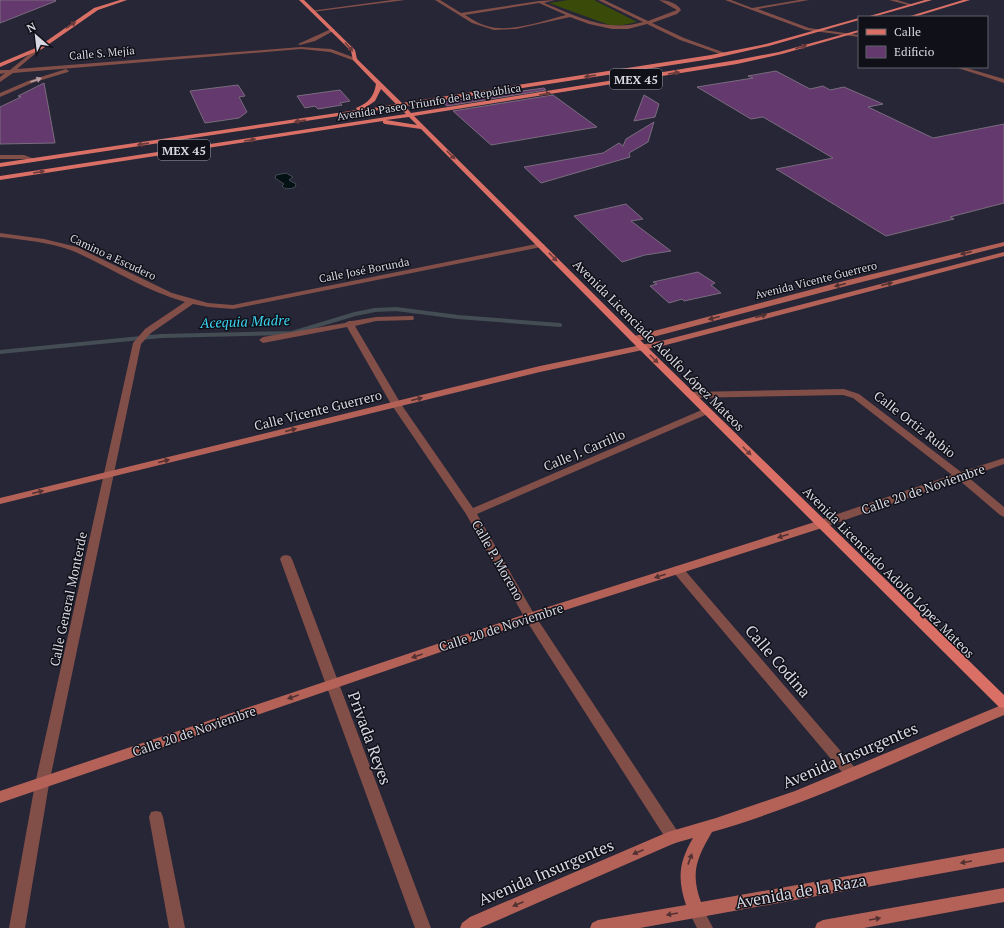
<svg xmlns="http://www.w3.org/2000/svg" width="1004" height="928" viewBox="0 0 1004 928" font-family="'PT Serif',serif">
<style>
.green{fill:#394a09}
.water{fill:#051215;stroke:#444d53}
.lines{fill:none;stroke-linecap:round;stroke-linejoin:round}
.stream{stroke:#444d53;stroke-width:4}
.building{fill:#64396e;stroke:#7a6c7d}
.street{fill:#824e48;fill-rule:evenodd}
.secondary{fill:#b46258;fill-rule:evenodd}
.primary{fill:#da7065;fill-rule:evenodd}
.oneway{fill:#6b3b3b}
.oneway2{fill:#b6a1a6}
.oneway3{fill:#523132}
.labels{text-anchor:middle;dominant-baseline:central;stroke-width:3;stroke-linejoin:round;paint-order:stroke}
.far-street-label{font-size:11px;fill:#d8d8e4;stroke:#101018}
.shield{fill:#101018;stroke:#9c9ca7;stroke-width:1}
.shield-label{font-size:12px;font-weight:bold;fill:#d8d8e4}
.street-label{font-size:13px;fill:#d8d8e4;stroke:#101018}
.water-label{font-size:14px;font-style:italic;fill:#3cd4f2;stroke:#101018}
.near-street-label{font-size:16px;fill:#d8d8e4;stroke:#101018}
</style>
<rect width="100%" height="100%" fill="#262637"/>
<!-- green -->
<path class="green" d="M 568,0 L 594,0 L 637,22 L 623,25 L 612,26 L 549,3 Z"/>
<!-- water -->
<path class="water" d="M 286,173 L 293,177 L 289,180 L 296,184 L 295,187 C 291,189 285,190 282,186 L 284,184 L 275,178 L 276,175 Z"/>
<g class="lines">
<!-- stream -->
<path class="stream" d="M 0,352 L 161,336 L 292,333 L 355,314 L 375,310 L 396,309 L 458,317 L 560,325"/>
</g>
<!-- building -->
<path class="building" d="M 0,0 L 55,0 L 56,1 L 0,23 Z
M 776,71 L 810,89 L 823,86 L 830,90 L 844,87 L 883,104 L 868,107 L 933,138 L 1004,124 L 1004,203 L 950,217 L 954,219 L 886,236 L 776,169 L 833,158 L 763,117 L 751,119 L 697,87 L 753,78 L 748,76 Z
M 44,83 L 55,143 L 0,144 L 0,107 L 21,97 L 18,96 Z
M 238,85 L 245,96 L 239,97 L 247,112 L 239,118 L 205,123 L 190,91 Z
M 544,88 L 546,90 L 447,106 L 443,102 Z
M 340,90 L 350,101 L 340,103 L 342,105 L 318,109 L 315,106 L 305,108 L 297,96 Z
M 553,95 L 597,127 L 491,145 L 453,111 Z
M 644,95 L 659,104 L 655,117 L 634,121 Z
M 654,122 L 648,142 L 629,153 L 630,157 L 541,183 L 524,167 L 603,153 L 619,143 L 623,146 L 626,139 Z
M 626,204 L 643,219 L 631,221 L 671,251 L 645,255 L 622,262 L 574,216 Z
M 698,272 L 715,283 L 711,285 L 721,293 L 684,301 L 682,299 L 669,303 L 650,286 L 657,284 L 653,282 Z"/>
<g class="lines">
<!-- street -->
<path class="street" d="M 392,0 L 405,0 L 312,12 L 310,11 Z
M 435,0 L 440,0 L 461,13 L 539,1 L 555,0 L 544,3 C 576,16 607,33 643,22 L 598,0 L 604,0 L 648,21 L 677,10 L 659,0 C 667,0 677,3 681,10 L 677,14 L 652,23 L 684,38 L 728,54 L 723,55 L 680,40 L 647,24 L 628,29 L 612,29 L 589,24 L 570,17 L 516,29 L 494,30 L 472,23 ZM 539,3 L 566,15 C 542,21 511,33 487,26 C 479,24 472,19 465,15 Z
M 725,0 L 731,0 L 752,8 L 799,0 L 809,0 L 758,9 L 809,28 L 859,35 L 859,37 L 806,30 Z
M 889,0 L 897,0 L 914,5 L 912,6 Z
M 331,29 L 335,30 L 315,41 L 300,45 L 298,44 Z
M 38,47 L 42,48 L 17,69 L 301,47 L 331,49 L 358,59 L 355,61 L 330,52 L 301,49 L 13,73 L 0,82 L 0,77 L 5,73 L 0,74 L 0,70 L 10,70 Z
M 955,67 L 963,67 L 1004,79 L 1004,83 Z
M 66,69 L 69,71 L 68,72 L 32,83 L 0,97 L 0,93 L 28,81 Z
M 0,155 L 24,155 L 37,160 L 34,162 L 24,159 L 0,159 Z
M 0,233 L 44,239 L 77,247 L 172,293 L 208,303 L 233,305 L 541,243 L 545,245 L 541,247 L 233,309 L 208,307 L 193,304 L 151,333 L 141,344 L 49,784 L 25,928 L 9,928 L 35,784 L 133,343 L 145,329 L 185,302 C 145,291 110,267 73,251 C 50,242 24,240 0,237 Z
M 410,316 L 413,316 L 414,318 L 413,320 L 376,321 L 355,326 L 401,404 L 473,508 L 704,409 L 707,408 L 712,411 L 710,413 L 477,514 L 534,614 L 678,832 L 680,837 L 678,842 L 673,844 L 668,842 L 526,620 L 466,514 L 391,404 L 347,327 L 263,343 L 259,340 L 263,337 L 345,323 L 349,321 L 352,321 L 376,317 Z
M 844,389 L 859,394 L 961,472 L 1004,458 L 1004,464 L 968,477 L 1004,507 L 1004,517 L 1000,515 L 959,480 L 825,527 L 817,527 L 816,524 L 817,521 L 952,475 L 853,398 L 843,395 L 691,398 L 686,395 L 691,392 Z
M 286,555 L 290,556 L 292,559 L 431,928 L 415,928 L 280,559 L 282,556 Z
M 678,566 L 682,567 L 857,770 L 859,774 L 857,778 L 852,780 L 847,778 L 674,573 L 672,570 L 674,567 Z
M 156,811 L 161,812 L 163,817 L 185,928 L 169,928 L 149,817 L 151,812 Z
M 696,903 L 701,905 L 713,928 L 697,928 L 688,910 L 691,905 Z"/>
<!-- secondary -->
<path class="secondary" d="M 1004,242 L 1004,246 L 850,285 L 634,342 L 630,339 L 631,337 L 844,281 Z
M 1004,252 L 1004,256 L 666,345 L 540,372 L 0,504 L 0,498 L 540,366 L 665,340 Z
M 821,520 L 825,521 L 826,524 L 825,527 L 534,620 L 0,803 L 0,791 L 526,614 Z
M 1004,704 L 1004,715 C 908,756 813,803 712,832 C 697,858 690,872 701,902 L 1004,848 L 1004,862 L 640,928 L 590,928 L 592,923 L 598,920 L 686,905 C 677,878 679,862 693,838 L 675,843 L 480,928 L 460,928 L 462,923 L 470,917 L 668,832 L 716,818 L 795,791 Z
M 1004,888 L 1004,902 L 864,928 L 815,928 L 817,923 L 823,920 Z"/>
<!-- primary -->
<path class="primary" d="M 120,0 L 127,0 L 98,10 L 42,49 L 0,67 L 0,63 L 38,47 L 94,8 Z
M 299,0 L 304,0 L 355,50 L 357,59 L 402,103 L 711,55 L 766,44 L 859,18 L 859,20 L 769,46 L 711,59 L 405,106 L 411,113 L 737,60 L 779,52 L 859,30 L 859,32 L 782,54 L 737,64 L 414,116 L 637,337 L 1004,695 L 1004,708 L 999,707 L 631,341 L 421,129 L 385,124 L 383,123 L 383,121 L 0,180 L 0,176 L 406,114 L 399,107 L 0,167 L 0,163 L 357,110 L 356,108 C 368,103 374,97 376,84 L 353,60 L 351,51 ZM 381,89 L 396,104 L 362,110 L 375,101 ZM 409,117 L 417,125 L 386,120 Z
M 925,0 L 932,0 L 873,17 L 866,17 Z
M 963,0 L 970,0 L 914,17 L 907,17 Z"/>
</g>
<!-- one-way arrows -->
<defs><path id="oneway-solid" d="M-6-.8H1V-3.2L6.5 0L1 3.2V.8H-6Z"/></defs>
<g class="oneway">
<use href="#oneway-solid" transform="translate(71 25) rotate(-34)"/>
<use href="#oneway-solid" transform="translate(349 47) rotate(48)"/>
<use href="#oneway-solid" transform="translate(801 47) rotate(-16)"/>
<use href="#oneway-solid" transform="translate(674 73) rotate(-9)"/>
<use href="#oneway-solid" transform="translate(590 76) rotate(172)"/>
<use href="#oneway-solid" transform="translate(545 94) rotate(-9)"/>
<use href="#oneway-solid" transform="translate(300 121) rotate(172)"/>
<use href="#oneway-solid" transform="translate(250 140) rotate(-9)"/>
<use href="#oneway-solid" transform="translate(143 144) rotate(172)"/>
<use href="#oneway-solid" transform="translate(451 155) rotate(45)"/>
<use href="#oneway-solid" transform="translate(39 172) rotate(-9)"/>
<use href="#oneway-solid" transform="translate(553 257) rotate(46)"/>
<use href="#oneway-solid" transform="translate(654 359) rotate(45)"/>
<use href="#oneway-solid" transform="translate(747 451) rotate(45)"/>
</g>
<use class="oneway2" href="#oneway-solid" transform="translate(36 80) rotate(-20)"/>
<g class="oneway3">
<use href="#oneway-solid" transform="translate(966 253) rotate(166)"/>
<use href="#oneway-solid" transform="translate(887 284) rotate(-14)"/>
<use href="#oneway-solid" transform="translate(840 285) rotate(166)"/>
<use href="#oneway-solid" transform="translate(761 316) rotate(-15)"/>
<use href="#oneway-solid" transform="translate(714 318) rotate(165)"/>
<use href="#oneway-solid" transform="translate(417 399) rotate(-14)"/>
<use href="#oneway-solid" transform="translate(291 430) rotate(-14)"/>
<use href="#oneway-solid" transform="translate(164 461) rotate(-14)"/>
<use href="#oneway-solid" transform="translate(38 492) rotate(-14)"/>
<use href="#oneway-solid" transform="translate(783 536) rotate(162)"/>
<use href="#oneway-solid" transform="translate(660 576) rotate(162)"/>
<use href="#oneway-solid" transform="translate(417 656) rotate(161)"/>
<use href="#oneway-solid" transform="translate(293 697) rotate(161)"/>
<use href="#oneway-solid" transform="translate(638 852) rotate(157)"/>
<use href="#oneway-solid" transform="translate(690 859) rotate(-70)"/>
<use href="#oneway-solid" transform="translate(966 862) rotate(170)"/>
<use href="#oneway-solid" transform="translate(518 904) rotate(157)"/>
<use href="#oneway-solid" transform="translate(672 914) rotate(170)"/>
<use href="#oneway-solid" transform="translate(875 919) rotate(-10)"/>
</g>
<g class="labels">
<!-- far-street labels -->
<g class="far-street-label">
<text transform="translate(102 53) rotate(-5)">Calle S. Mejía</text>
<text transform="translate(429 102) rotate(-9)">Avenida Paseo Triunfo de la República</text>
<text transform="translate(113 257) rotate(25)">Camino a Escudero</text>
<text transform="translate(364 270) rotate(-11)">Calle José Borunda</text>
<text transform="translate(816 280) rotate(-14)">Avenida Vicente Guerrero</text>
</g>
<!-- shield labels -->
<g class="shield">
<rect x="610" y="69" width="52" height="20" rx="3"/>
<rect x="158" y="140" width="52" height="20" rx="3"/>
</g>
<g class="shield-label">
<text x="636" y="79">MEX 45</text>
<text x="184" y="150">MEX 45</text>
</g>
<!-- street labels -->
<g class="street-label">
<text transform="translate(659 345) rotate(45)">Avenida Licenciado Adolfo López Mateos</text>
<text transform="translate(318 410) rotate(-14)">Calle Vicente Guerrero</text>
<text transform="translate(915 424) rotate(38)">Calle Ortiz Rubio</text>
<text transform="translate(584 450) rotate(-23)">Calle J. Carrillo</text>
<text transform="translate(923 489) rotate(-19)">Calle 20 de Noviembre</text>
<text transform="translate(498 560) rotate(60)">Calle P. Moreno</text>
<text transform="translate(889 572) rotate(45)">Avenida Licenciado Adolfo López Mateos</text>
<text transform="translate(68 599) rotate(-78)">Calle General Monterde</text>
<text transform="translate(501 627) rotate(-18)">Calle 20 de Noviembre</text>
<text transform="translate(194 731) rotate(-19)">Calle 20 de Noviembre</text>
</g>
<!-- water labels -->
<g class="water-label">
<text transform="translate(245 321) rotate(-2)">Acequia Madre</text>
</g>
<!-- near-street labels -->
<g class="near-street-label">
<text transform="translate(778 661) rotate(49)">Calle Codina</text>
<text transform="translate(370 738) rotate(70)">Privada Reyes</text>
<text transform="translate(850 755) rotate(-23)">Avenida Insurgentes</text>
<text transform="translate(546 872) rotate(-23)">Avenida Insurgentes</text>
<text transform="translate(801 891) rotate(-10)">Avenida de la Raza</text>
</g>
</g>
<!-- legend -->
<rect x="858" y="16" width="130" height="52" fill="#101018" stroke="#60606a"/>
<rect x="866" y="29" width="20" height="6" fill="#da7065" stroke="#60606a"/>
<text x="894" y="36" font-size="12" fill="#d8d8e4">Calle</text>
<rect x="866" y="46" width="20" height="12" fill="#64396e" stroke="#60606a"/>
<text x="894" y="56" font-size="12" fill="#d8d8e4">Edificio</text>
<!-- north arrow -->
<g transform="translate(36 36) rotate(332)" stroke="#101018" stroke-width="3" paint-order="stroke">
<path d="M0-3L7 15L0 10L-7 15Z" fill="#d8d8e4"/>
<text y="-6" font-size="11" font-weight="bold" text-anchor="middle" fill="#d8d8e4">N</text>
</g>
</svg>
